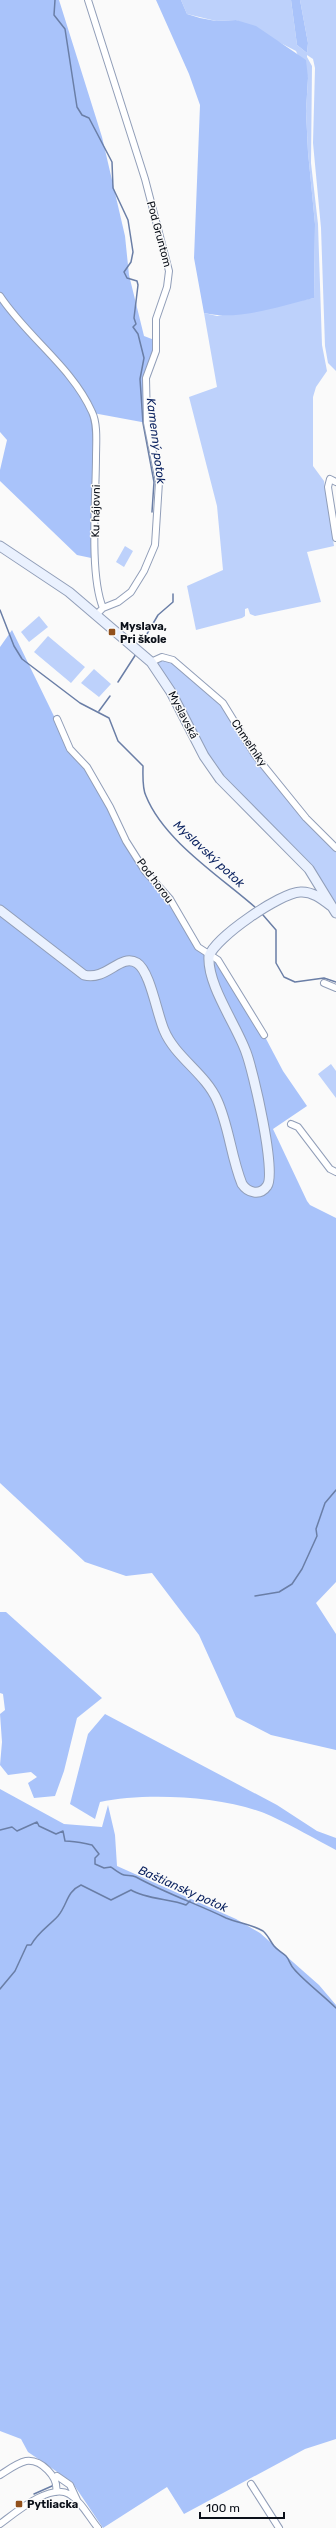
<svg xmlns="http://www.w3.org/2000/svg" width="336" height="2528" viewBox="0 0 336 2528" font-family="Rubik,sans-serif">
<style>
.green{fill:#bdd1fb}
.forest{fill:#a9c3fa}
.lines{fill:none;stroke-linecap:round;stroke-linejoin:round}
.stream{stroke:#6a7ea6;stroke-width:1.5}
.street-casing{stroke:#919eb8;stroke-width:8}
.secondary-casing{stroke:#919eb8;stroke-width:11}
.street{stroke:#fff;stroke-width:6}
.secondary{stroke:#eaf1fe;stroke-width:9}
.poi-dot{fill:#91501c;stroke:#fafafa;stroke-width:1.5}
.labels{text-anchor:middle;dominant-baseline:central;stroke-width:3;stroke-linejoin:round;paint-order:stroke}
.street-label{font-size:11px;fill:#0b1019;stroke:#fafafa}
.poi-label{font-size:11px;font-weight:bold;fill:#0b1019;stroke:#fafafa;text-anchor:start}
.water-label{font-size:12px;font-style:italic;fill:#0d2461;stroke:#fafafa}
</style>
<rect width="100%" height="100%" fill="#fafafa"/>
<!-- green -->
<path class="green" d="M 181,0 L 291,0 L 297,45 L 307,53 L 308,43 L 300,0 L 336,0 L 336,371 L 328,363 L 325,346 L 321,228 L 313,143 L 315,68 L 313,59 L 307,55 L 307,57 L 312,66 L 311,163 L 318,224 L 322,345 L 327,371 L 316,387 L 313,397 L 313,466 L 324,481 L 334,546 L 307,552 L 321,602 L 255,616 L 250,614 L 248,608 L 245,609 L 245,616 L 242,618 L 196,630 L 187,586 L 223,570 L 217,506 L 189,397 L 217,387 L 204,313 L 217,316 L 314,298 L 315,224 L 308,152 L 306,111 L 308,78 L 296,51 L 236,20 L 216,21 L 187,14 Z
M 125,546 L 133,551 L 124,567 L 116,562 Z
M 39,616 L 48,627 L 29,642 L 21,632 Z
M 48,636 L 85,667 L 71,683 L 34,652 Z
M 167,657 L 215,695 L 255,755 L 336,848 L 336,913 L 316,878 L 229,790 L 151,662 Z
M 94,669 L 111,684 L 99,697 L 81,683 Z
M 331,1064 L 336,1071 L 336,1098 L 318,1074 Z"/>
<!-- forest -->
<path class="forest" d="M 0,0 L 59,0 L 102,137 L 125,236 L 129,275 L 144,336 L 157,341 L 146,375 L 147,423 L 93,413 L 96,439 L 96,559 L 77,555 L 0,481 L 0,470 L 7,440 L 0,432 Z
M 156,0 L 181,0 L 187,14 L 200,18 L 216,21 L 236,20 L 256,26 L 306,60 L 308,78 L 306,111 L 308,152 L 315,224 L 314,298 C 280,306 239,321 204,313 L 194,258 L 200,105 L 189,74 Z
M 291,0 L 300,0 L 308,43 L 307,53 L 297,45 Z
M 12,630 L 70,749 L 82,761 L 126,841 L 170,899 L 190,936 L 218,960 L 264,1035 L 283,1071 L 307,1106 L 273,1129 L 307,1201 L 310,1205 L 336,1218 L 336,1582 L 316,1603 L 336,1634 L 336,1750 L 271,1735 L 236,1717 L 199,1635 L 152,1573 L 126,1576 L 85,1562 L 0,1483 L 0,647 Z
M 0,1612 L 6,1612 L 102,1698 L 77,1718 L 64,1771 L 55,1796 L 34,1798 L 28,1783 L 37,1777 L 31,1772 L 8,1775 L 0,1765 L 2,1742 L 0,1714 L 5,1710 L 3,1694 L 0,1693 Z
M 105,1714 L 277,1805 L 317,1831 L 336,1838 L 336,1850 C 315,1839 293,1826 271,1816 C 228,1796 146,1792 100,1802 L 95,1819 L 70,1804 L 88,1734 Z
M 0,1789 L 64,1824 L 102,1827 L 108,1805 L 115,1835 L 117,1866 L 236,1919 L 260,1933 L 319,1985 L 336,2005 L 336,2439 L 305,2449 L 184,2514 L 167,2487 L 103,2528 L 72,2482 L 28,2452 L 21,2439 L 0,2431 Z"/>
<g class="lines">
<!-- stream -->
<path class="stream" d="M 55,0 L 54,15 L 65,29 L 77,107 L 82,115 L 89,118 L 112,162 L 113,188 L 128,220 L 133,252 L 131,262 L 124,272 L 127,278 L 137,281 L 138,285 L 134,318 L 136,324 L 133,327 L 138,334 L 144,358 L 140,379 L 143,423 L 154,482 L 152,512
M 0,610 L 14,646 L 22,659 L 80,703 L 109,718 L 118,741 L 143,766 C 143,775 142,788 146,796 C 164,841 221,877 256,908
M 144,639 L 158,615 L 173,602 L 173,594
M 118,682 L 136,654
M 99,711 L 110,696
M 263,915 L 276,930 L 276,963 L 284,977 L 295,982 L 324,978 L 336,982
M 255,1596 L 279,1592 L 292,1584 L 302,1569 L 317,1536 L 316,1529 L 325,1503 L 336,1490
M 0,1830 L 12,1827 L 17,1831 L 37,1822 L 39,1826 L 56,1834 L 63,1831 L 65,1841 C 75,1841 82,1843 92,1845 L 99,1854 L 95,1858 L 95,1864 L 104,1868 L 111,1867 C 115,1870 120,1874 124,1875 C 128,1876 132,1875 136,1877 C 165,1893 197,1904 226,1918 C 238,1923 251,1924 263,1931 C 268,1935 270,1941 274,1946 C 277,1950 282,1952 286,1956 C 289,1959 290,1965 294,1969 C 304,1981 323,1995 336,2008
M 0,1989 L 15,1971 L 27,1945 L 31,1945 C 38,1932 49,1926 58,1916 C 68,1904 66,1892 81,1885 L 111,1900 L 131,1890 C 145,1899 171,1899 186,1905 L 190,1901
M 34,2494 L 52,2486"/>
<defs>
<path id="street" d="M 88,0 L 145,179 L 169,271 L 167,287 L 156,319 L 156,351 L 146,378 L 147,423 L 159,482 L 155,545 L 144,571 L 131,592 L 118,602 L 103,608 L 97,614
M 0,296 C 27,337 72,367 92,412 C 98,424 96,444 96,457 C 96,496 89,574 103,608
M 336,482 L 330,479 L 328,487 L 336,538
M 151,662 L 162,657 L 173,660 L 223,703 L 255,755 L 306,818 L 336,848
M 57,719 L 70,749 L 87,767 L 110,807 L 126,841 L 145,871 L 170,899 L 198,947 L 218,960 L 264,1035
M 324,983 L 336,988
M 291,1124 L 298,1127 L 330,1169 L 336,1172
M 0,2475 C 8,2470 17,2463 26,2461 C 41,2459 59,2477 56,2492
M 57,2476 L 70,2485 L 77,2500
M 251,2484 L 279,2528
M 0,2524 C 15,2513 50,2483 69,2494 C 81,2501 89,2517 98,2528"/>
<path id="secondary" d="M 0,546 L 69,592 L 151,662 L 171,692 L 204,756 L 220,779 L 309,869 L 336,913
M 0,910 L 84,975 C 107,981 120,953 137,963 C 150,971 157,1014 164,1030 C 175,1057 205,1073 217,1100 C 229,1126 231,1157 242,1184 C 248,1193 260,1196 267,1186 C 277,1174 253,1070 246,1052 C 236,1024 207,985 209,956 C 216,937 280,893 300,892 C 312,891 322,899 331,906"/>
</defs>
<!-- street casing -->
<use href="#street" class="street-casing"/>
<!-- secondary casing -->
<use href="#secondary" class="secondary-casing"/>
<!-- street -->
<use href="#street" class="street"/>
<!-- secondary -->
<use href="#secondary" class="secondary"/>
</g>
<!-- markers -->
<g class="poi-dot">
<rect x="108" y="628" width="8" height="8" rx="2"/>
<rect x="15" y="2500" width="8" height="8" rx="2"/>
</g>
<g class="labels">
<!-- street labels -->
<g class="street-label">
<text transform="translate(159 234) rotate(75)">Pod Gruntom</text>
<text transform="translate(96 511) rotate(-89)">Ku hájovni</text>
<text transform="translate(183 715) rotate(63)">Myslavská</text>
<text transform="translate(249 743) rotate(56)">Chmeľníky</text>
<text transform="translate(155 881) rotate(53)">Pod horou</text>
</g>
<!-- poi labels -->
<g class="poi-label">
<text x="120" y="626">Myslava,<tspan x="120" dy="13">Pri škole</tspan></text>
<text x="27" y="2504">Pytliacka</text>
</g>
<!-- water labels -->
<g class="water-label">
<text transform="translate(156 441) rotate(83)">Kamenný potok</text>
<text transform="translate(209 854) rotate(43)">Myslavský potok</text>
<text transform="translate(183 1889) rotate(24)">Baštiansky potok</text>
</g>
</g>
<!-- scale -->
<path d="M200 2512v6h84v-6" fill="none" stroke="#0b1019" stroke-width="2"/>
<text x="206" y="2512" font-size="12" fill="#0b1019" stroke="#fafafa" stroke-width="3" paint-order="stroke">100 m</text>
</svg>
